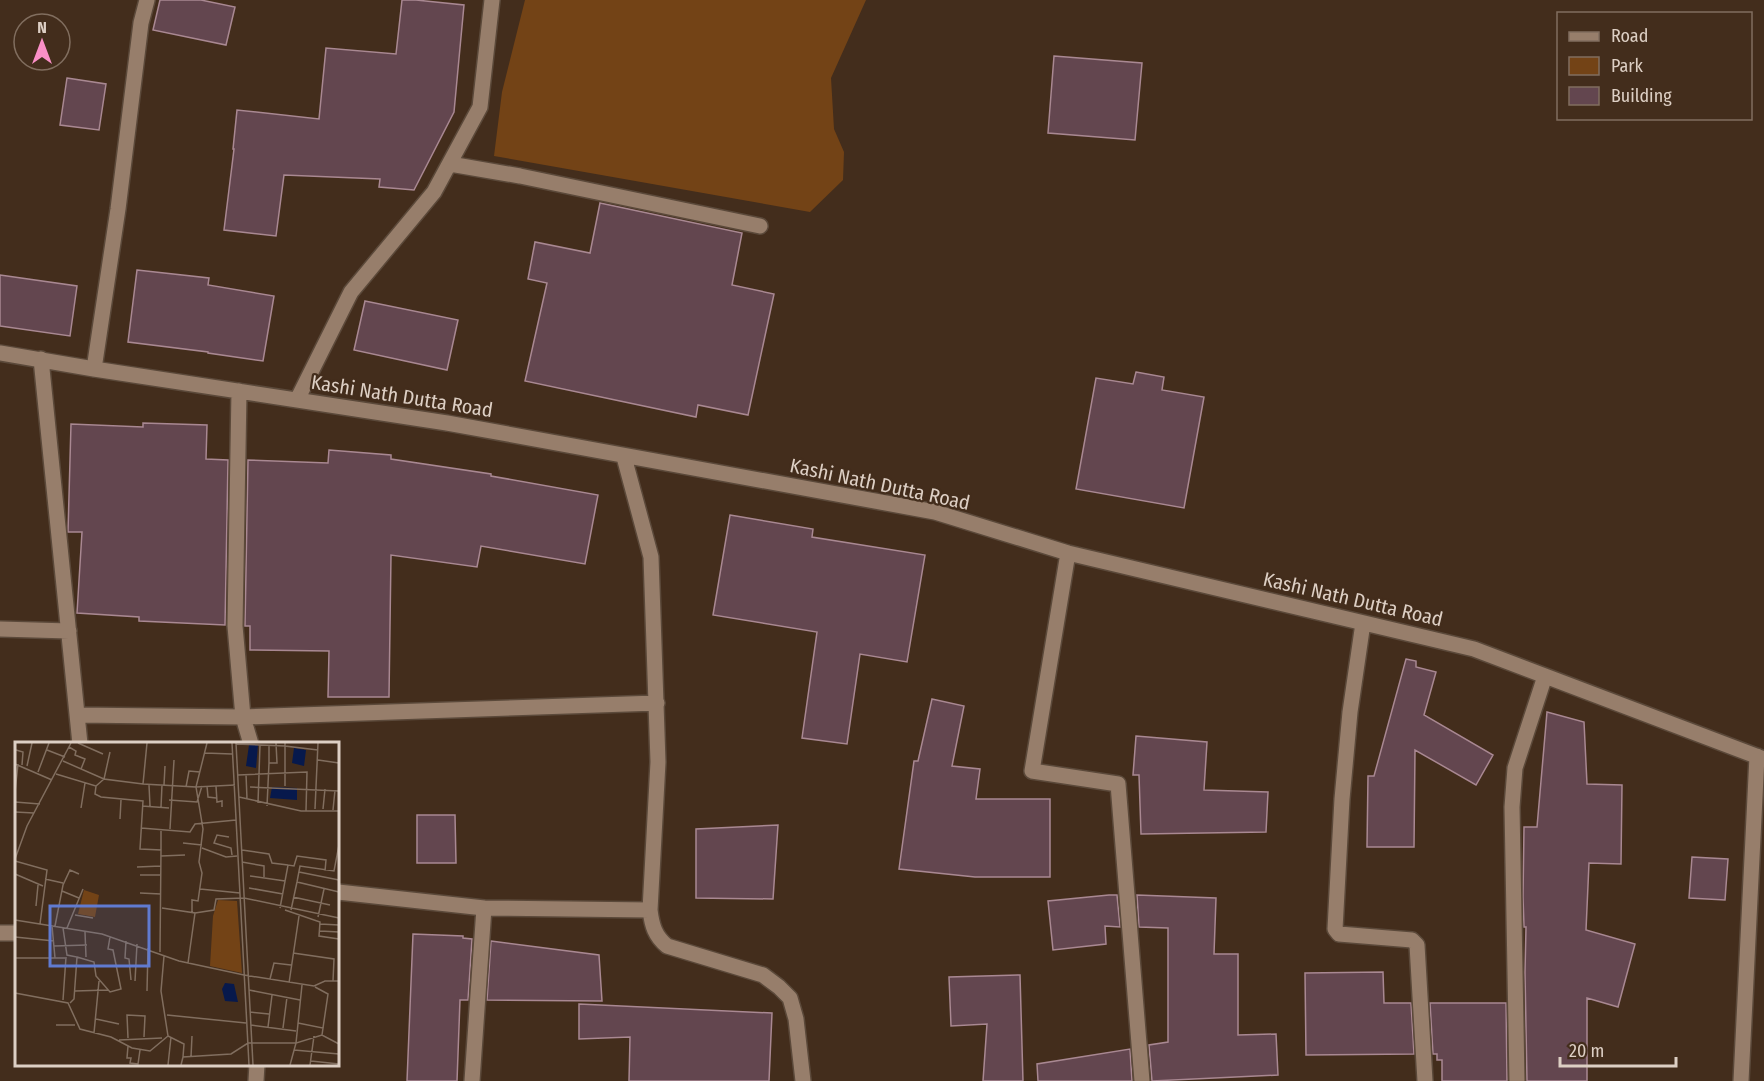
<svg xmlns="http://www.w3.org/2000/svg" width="1764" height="1081" viewBox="0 0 1764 1081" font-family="'Fira Sans Condensed',sans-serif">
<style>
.green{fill:#734316}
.building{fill:#63464f;stroke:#a98892;stroke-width:1.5}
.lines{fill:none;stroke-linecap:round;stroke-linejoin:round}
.minor-casing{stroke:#5b493a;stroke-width:18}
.minor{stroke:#977e6b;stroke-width:15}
.labels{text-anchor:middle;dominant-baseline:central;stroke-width:4.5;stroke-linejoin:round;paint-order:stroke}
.street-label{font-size:20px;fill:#ddcfc4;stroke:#432d1c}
.inset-road{fill:none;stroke:#816e5f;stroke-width:1.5}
.view{fill:#607bd1;fill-opacity:0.15;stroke:#607bd1;stroke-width:3}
.inset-edge{fill:none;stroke:#ddcfc4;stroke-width:3}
</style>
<rect width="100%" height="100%" fill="#432d1c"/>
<!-- green -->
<path class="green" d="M 525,0 L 866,0 L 831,78 L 834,129 L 844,152 L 843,180 L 810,212 L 494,156 L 502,92 Z"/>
<!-- building -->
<path class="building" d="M 160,0 L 201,0 L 235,7 L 226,45 L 153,30 Z
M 402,0 L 416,0 L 464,5 L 454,112 L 414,190 L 379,187 L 380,179 L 284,175 L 276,236 L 224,230 L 234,149 L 233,149 L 237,110 L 319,119 L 326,48 L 396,54 Z
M 1054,56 L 1142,63 L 1135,140 L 1048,133 Z
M 67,78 L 106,84 L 99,130 L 60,125 Z
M 600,203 L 742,233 L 732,285 L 774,294 L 748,415 L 698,405 L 696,417 L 525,381 L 547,283 L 528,279 L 535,242 L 590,253 Z
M 137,270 L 209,278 L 208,285 L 274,296 L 263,361 L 208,353 L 208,352 L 128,342 Z
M 0,275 L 77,286 L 70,336 L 0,326 Z
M 365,301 L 458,320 L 447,370 L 354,350 Z
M 1136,372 L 1164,377 L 1162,390 L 1204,397 L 1184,508 L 1076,489 L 1096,378 L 1133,384 Z
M 143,423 L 207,425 L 206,459 L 228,460 L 225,625 L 139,621 L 139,617 L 77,613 L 82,532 L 68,532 L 71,424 L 143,427 Z
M 329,450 L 391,455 L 391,459 L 491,474 L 491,476 L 598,495 L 585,564 L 481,546 L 477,567 L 391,555 L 389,697 L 328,697 L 329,651 L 250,650 L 250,626 L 245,626 L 248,460 L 328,463 Z
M 730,515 L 813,529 L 812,537 L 925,555 L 907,662 L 860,654 L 847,744 L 802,738 L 817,632 L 713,615 Z
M 1406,659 L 1416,661 L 1416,667 L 1436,672 L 1424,715 L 1493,755 L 1476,785 L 1415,750 L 1414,847 L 1367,847 L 1368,776 L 1374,776 Z
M 932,699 L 964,706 L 952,766 L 980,769 L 976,799 L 1050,799 L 1050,877 L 975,877 L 899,869 L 914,761 L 918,761 Z
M 1547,712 L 1584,722 L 1587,784 L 1622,785 L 1621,864 L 1589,863 L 1586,930 L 1635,944 L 1618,1007 L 1587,998 L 1587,1081 L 1527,1081 L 1525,973 L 1526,927 L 1524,927 L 1523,897 L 1524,827 L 1537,827 Z
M 1136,736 L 1207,742 L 1204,790 L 1268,792 L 1266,832 L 1141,834 L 1139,775 L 1133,775 Z
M 417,815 L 455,815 L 456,863 L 417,863 Z
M 778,825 L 773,899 L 696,898 L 696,829 Z
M 1692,857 L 1728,859 L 1725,900 L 1689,898 Z
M 1109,895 L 1117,895 L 1120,927 L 1105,926 L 1106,944 L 1053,950 L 1048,901 Z
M 1137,895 L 1216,898 L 1214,954 L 1238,954 L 1238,1035 L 1276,1034 L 1278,1075 L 1152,1081 L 1149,1045 L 1168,1042 L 1168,928 L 1139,927 Z
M 413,934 L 463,936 L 463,938 L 472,939 L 468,1000 L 460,1000 L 457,1081 L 407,1081 Z
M 491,941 L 599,955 L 602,1001 L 487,1000 Z
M 1383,972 L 1384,1003 L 1411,1003 L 1414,1054 L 1306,1055 L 1305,973 Z
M 1020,975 L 1023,1081 L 983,1081 L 987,1024 L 951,1026 L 949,977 Z
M 1430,1003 L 1506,1003 L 1507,1081 L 1442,1081 L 1442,1060 L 1437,1060 L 1437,1054 L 1433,1054 Z
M 579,1004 L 772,1013 L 769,1081 L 629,1081 L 630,1037 L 579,1039 Z
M 1130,1049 L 1132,1081 L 1038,1081 L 1037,1064 Z"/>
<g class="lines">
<defs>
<path id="minor" d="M 450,164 L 520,176 L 760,226
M 0,353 L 94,369 L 447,423 L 935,512 L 1068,553 L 1474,649 L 1764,759
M 41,359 L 80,744
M 94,369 L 118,209 L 141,23 L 147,0
M 239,391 L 235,626 L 243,717 L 251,744
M 297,400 L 351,292 L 434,192 L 480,107 L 492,0
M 624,457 L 651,557 L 658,762 L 650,910
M 1068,553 L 1032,771 L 1118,784 L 1142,1081
M 1363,623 L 1350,712 L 1342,799 L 1335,929 L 1339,934 L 1412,940 L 1417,945 L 1425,1081
M 0,629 L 69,631
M 77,715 L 243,717 L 657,703
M 338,892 L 484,908 L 472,1081
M 484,908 L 650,910 C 652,926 655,936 667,946 L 763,975 L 779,987 L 790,998 L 796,1019 L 803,1081
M 0,933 L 16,933
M 256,1081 L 257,1064
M 1517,1081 L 1512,807 L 1515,768 L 1545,676
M 1741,1081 L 1757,756"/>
</defs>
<!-- minor casing -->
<use href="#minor" class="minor-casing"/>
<!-- minor -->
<use href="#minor" class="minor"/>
</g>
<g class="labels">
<!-- street labels -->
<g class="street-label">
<text transform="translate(402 396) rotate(9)">Kashi Nath Dutta Road</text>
<text transform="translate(880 484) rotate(12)">Kashi Nath Dutta Road</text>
<text transform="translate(1353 599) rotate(13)">Kashi Nath Dutta Road</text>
</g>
</g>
<!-- overview -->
<g transform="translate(15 742)">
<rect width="324" height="324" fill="#432d1c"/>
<path d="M 69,148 L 84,153 L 80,175 L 63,172 ZM 203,158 L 222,159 L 227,231 L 195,224 L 198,174 Z" fill="#734316"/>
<path d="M 234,3 L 243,3 L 241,26 L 231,24 ZM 279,6 L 291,8 L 289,24 L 277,21 ZM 257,45 L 282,46 L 282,58 L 255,56 ZM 210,241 L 219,242 L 223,260 L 210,259 L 207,247 Z" fill="#07194c"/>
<path class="inset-road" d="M 63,1 L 88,12M 132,1 L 128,42 L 181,45 L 188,87 L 184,120 L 187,131 L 183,159 L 177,158 L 177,171M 192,1 L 181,45 L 220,43M 217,1 L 234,323M 221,1 L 238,323M 270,1 L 270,4 L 303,8M 221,2 L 270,4 L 270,44M 254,4 L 254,21 L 262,21 L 261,1M 54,5 L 61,9 L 60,13 L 70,17 L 66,27M 1,8 L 8,10 L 7,23M 32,8 L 50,15M 95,10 L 89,37 L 128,42M 190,11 L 217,12M 303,18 L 324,21M 48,19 L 89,37 L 81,44M 0,22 L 37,38M 12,24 L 17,1M 23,30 L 34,1M 41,32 L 81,44 L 80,52 L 86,55 L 128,59 L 125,107 L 146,108 L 145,210M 231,32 L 232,57M 223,33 L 292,30 L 291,69M 134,43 L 135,64M 149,43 L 150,24M 192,44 L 193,55 L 201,56M 201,44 L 202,60 L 207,59 L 207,65M 171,45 L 174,29 L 185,30M 235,45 L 324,49M 0,50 L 3,22M 224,55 L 286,69 L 324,69M 154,58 L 182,60 L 187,44M 0,60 L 25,62M 243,61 L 245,3M 127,64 L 154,66M 252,64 L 254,21M 146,65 L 147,43M 66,66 L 70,41M 300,67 L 303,1M 308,67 L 310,47M 318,68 L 320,48M 0,70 L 19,71M 105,77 L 106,58M 126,86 L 175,90 L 180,82 L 221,78M 146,87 L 146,108M 155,87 L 159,18M 214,95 L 202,93 L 199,101 L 216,106 L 217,113M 168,101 L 187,103M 187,106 L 211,115 L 222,114M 227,108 L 254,112 L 257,121 L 273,123M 146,114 L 170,113M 0,117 L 12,84 L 56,1M 0,119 L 32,128 L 25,182M 227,120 L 249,124 L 249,135M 122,125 L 146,124M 284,130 L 324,138M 0,132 L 28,144M 125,133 L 146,133M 235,134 L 270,139M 30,137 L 48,141M 282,140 L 285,124 L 319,129 L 324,103M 234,146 L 268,152M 185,147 L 225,151M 47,149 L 64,156M 125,151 L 146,152M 278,155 L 315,163M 21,164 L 23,143M 147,166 L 180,171 L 173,221M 265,166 L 273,123 L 279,124 L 282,114 L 311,118 L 310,129M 270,168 L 305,180 L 304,194 L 324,197M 276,168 L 282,140 L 324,150M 180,171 L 199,168 L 201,157 L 229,156 L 324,176M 60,173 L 78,176M 303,175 L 309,147M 0,178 L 87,192 L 164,219 L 229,233 L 299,244 L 310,239 L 324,239M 305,182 L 324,183M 37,184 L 40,216M 40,184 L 48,143 L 55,128 L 64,132M 48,186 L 52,213 L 62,215 L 59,257 L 55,261M 52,186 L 68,147M 305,189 L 324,190M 70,190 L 71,215M 0,195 L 39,199M 111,199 L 110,216 L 114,217 L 116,238M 39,204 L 72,203M 278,211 L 319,217 L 318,239M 149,214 L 146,249 L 153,294 L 169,302 L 168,315M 62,215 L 79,220 L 81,234 L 95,250 L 106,247 L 98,208 L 93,207 L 95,195M 0,216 L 50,216M 255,237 L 259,221 L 276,223M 120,239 L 122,202M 274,241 L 284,174M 300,245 L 313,252 L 308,286M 234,248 L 285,258M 60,249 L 93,248M 132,249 L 133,206M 0,251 L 53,261 L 65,287 L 96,295 L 117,306 L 135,309 L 153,294M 48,258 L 51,215M 235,270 L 254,272M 152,273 L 231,281M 81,277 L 104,282M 283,281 L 308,286 L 307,293M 41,283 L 60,283M 236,283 L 281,289M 253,285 L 257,253M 268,286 L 272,255M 79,291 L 84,239M 113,296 L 112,273 L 130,274 L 129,295M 104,298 L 147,296M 113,304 L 112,316 L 116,316 L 115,321 L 123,322 L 125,308M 279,308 L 324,312M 176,315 L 177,294M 296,319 L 324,322M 153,323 L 156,295M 166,323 L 168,315 L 216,312 L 233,301 L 281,301 L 287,243M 275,323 L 281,301 L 307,293 L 324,302M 295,323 L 299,294"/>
<path class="view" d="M 35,164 L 134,164 L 134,224 L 35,224 Z"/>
<rect width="324" height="324" class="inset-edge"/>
</g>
<!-- legend -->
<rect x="1557" y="12" width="195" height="108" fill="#432d1c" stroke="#816e5f" stroke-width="1.5"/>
<rect x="1569" y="32" width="30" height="9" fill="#977e6b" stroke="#816e5f" stroke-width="1.5"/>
<text x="1611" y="42" font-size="18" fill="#ddcfc4">Road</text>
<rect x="1569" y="57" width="30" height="18" fill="#734316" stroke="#816e5f" stroke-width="1.5"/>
<text x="1611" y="72" font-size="18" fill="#ddcfc4">Park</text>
<rect x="1569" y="87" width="30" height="18" fill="#63464f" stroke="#816e5f" stroke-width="1.5"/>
<text x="1611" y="102" font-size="18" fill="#ddcfc4">Building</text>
<!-- north arrow -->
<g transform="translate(42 42)"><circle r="28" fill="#432d1c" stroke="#816e5f" stroke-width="1.5"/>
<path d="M0-4.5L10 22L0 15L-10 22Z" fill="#fa8fc7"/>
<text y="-9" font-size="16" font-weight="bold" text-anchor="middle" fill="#ddcfc4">N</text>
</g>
<!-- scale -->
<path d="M1560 1057v9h116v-9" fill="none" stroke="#ddcfc4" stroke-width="3"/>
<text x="1569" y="1057" font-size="18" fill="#ddcfc4" stroke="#432d1c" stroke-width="4.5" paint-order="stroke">20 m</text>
</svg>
